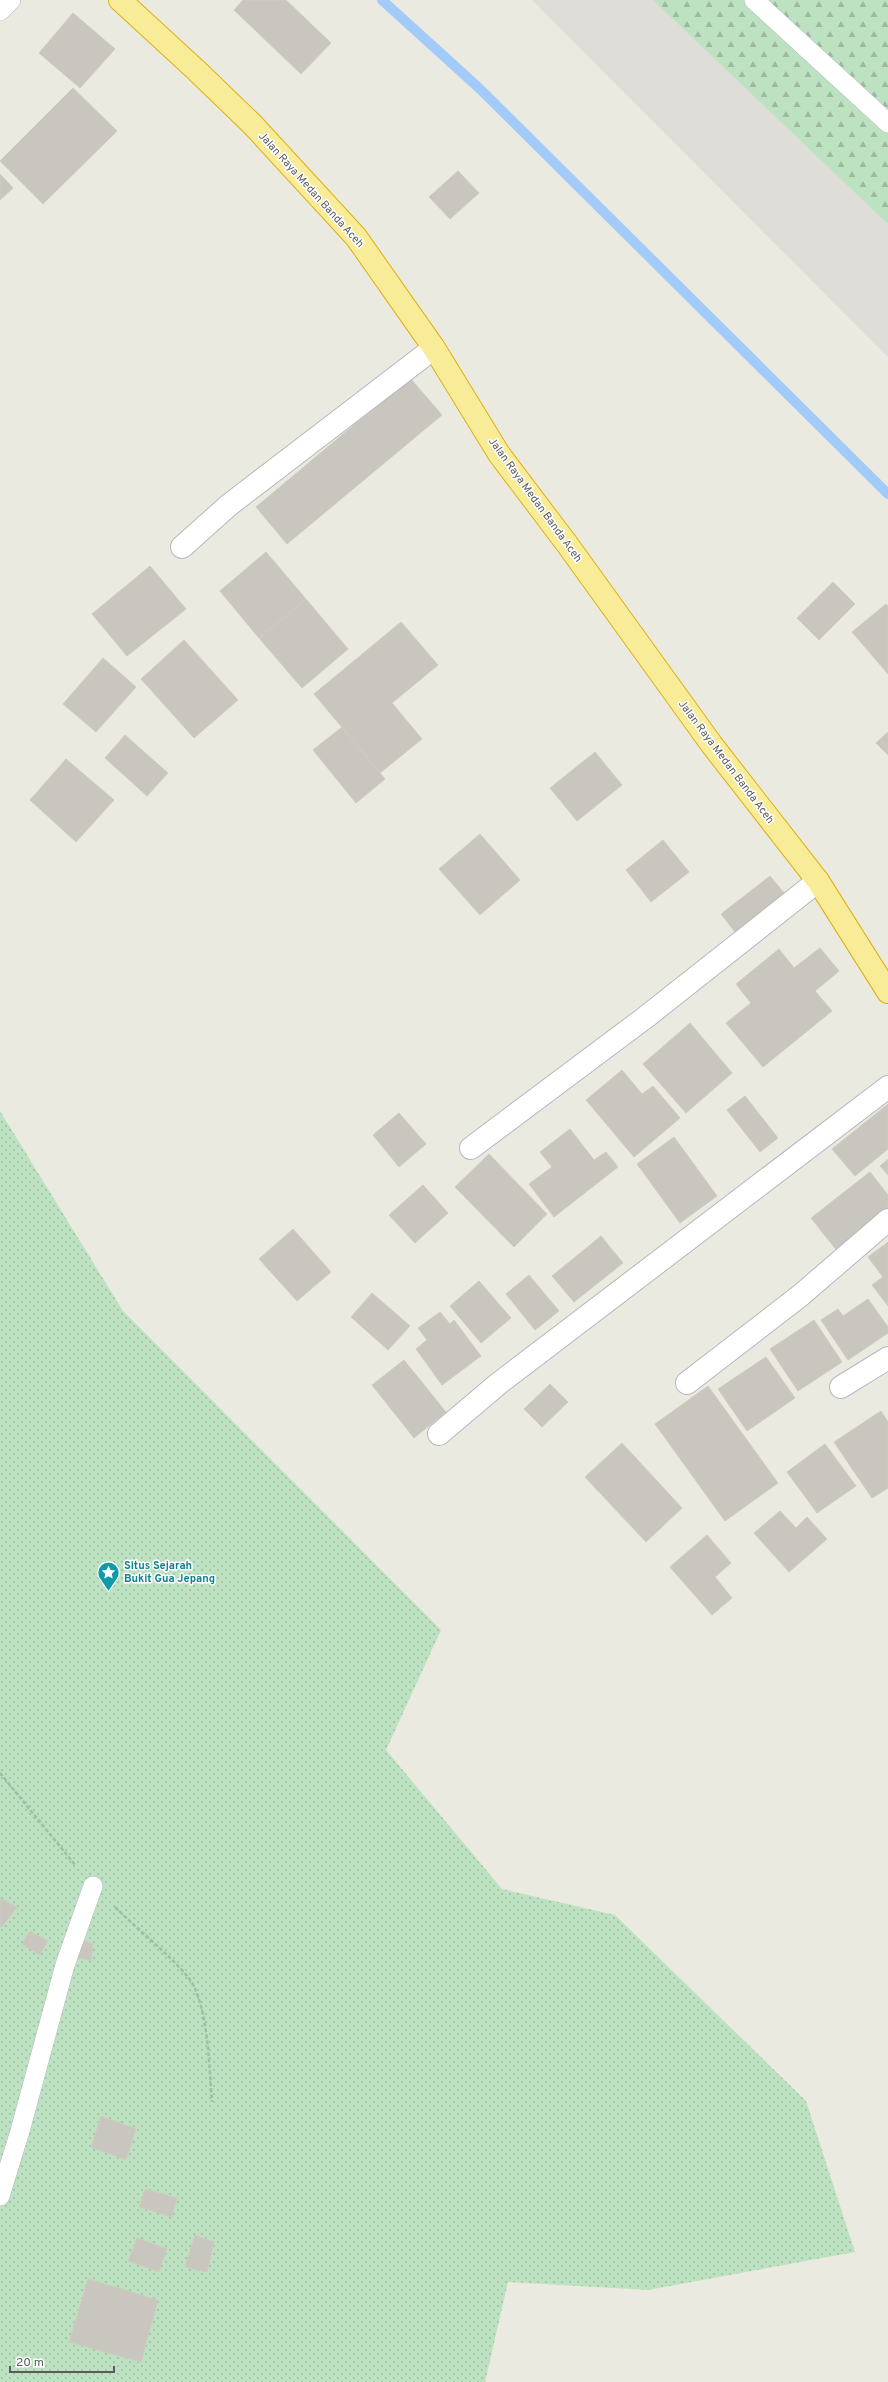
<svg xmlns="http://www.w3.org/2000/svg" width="888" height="2382" viewBox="0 0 888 2382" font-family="Overpass,sans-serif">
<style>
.industrial{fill:#deddd8}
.grass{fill:url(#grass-dots)}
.forest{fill:url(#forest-firs)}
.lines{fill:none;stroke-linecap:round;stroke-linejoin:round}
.stream{stroke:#a2cbfa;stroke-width:10}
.building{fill:#c8c6bf;stroke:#cfccbf}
.service-casing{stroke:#b6b7bc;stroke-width:20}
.minor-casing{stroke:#b6b7bc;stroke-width:24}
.trunk-casing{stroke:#deb00d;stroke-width:24}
.path{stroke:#97c2a7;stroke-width:2.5;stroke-dasharray:4 2;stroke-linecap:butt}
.service{stroke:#fff;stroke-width:19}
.minor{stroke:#fff;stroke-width:22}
.trunk{stroke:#f8ec99;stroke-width:22}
.labels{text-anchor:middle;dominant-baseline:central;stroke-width:3;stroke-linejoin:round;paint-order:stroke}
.street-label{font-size:11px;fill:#595b60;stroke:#fff}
.culture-label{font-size:11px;font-weight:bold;fill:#0d838f;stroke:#fff;text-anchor:start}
</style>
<defs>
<pattern id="grass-dots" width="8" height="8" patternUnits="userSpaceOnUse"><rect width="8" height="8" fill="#bde2c1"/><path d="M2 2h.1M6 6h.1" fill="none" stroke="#9dbaa0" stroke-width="1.8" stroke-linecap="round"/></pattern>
<pattern id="forest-firs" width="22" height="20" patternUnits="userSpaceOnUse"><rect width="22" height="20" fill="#bde2c1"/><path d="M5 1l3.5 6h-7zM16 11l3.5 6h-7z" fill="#9dbaa0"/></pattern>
</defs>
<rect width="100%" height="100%" fill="#ebeae0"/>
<!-- industrial -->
<path class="industrial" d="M 532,0 L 888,0 L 888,357 Z"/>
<!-- grass -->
<path class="grass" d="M 0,1111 L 123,1311 L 441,1630 L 386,1750 L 502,1889 L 615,1915 L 806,2101 L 855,2252 L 648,2290 L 508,2282 L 485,2382 L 0,2382 Z"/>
<!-- forest -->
<path class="forest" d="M 653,0 L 888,0 L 888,224 Z"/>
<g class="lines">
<!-- stream -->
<path class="stream" d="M 382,0 L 479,88 L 888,494"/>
</g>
<!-- building -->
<path class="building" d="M 243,0 L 286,0 L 331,43 L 301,74 L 234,10 Z
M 73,13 L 115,49 L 80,88 L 39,53 Z
M 73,88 L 117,131 L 43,204 L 0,161 Z
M 458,171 L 479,193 L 450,219 L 429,197 Z
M 0,174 L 13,188 L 0,200 Z
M 410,378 L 442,415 L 287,544 L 256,507 Z
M 266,552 L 306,599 L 259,638 L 220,591 Z
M 150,566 L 186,609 L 127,656 L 92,614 Z
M 833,582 L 855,604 L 819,640 L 797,618 Z
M 306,599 L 348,649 L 302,688 L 259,638 Z
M 886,604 L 888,606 L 888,674 L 852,632 Z
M 401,622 L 438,665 L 392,703 L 422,739 L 380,773 L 314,694 Z
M 184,640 L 238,700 L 194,738 L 141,679 Z
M 103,658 L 136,687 L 96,732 L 63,704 Z
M 342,727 L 385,779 L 356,803 L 313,750 Z
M 888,732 L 888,755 L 876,743 Z
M 125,735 L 168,773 L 147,796 L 105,758 Z
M 595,752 L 622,785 L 577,821 L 550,788 Z
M 66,759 L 114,800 L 76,842 L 30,800 Z
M 480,834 L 520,880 L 480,915 L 439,869 Z
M 663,840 L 689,872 L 651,902 L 626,870 Z
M 770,876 L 789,899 L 739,937 L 721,914 Z
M 820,948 L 839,971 L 815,991 L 832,1011 L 763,1067 L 726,1023 L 751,1003 L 736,984 L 779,949 L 794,968 Z
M 690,1023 L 732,1073 L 686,1113 L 643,1064 Z
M 622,1070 L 642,1094 L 653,1086 L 680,1118 L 634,1157 L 586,1100 Z
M 745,1096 L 778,1138 L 760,1152 L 727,1110 Z
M 888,1104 L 888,1149 L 855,1176 L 832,1149 Z
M 399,1113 L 426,1144 L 399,1167 L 373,1135 Z
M 570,1129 L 594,1160 L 606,1152 L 618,1167 L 554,1217 L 529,1184 L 552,1167 L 540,1152 Z
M 674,1137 L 717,1196 L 680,1223 L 637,1164 Z
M 489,1154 L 547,1214 L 514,1247 L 455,1187 Z
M 888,1159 L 888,1175 L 880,1166 Z
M 870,1172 L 888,1195 L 888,1213 L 838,1252 L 811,1218 Z
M 423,1185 L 448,1213 L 415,1243 L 389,1215 Z
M 293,1229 L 331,1272 L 297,1301 L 259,1259 Z
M 601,1236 L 623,1263 L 574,1302 L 552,1276 Z
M 888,1242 L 888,1306 L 872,1285 L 883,1277 L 868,1257 Z
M 529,1275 L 559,1311 L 535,1330 L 506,1294 Z
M 479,1281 L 511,1318 L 481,1343 L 450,1306 Z
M 372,1293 L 410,1326 L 388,1350 L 351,1317 Z
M 868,1299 L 888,1327 L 888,1333 L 848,1360 L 821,1320 L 838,1309 L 843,1316 Z
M 440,1312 L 450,1324 L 454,1320 L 481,1356 L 442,1385 L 416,1349 L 427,1340 L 418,1328 Z
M 814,1320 L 842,1362 L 798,1391 L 770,1349 Z
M 766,1357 L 795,1398 L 747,1431 L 718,1389 Z
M 404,1360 L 446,1412 L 414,1438 L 372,1385 Z
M 550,1384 L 568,1402 L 542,1427 L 524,1409 Z
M 708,1386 L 778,1483 L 725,1521 L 655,1424 Z
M 881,1411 L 888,1422 L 888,1488 L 872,1498 L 834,1442 Z
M 622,1443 L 682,1508 L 646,1542 L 585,1477 Z
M 825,1444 L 856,1486 L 817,1513 L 787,1472 Z
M 780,1511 L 796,1528 L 807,1517 L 827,1539 L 789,1572 L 754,1533 Z
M 707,1535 L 731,1563 L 715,1577 L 732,1598 L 712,1615 L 670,1567 Z
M 0,1898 L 17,1907 L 2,1927 L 0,1926 Z
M 30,1931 L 48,1941 L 40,1955 L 22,1944 Z
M 75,1937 L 93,1944 L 91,1961 L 69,1955 Z
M 101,2116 L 136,2129 L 126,2160 L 91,2147 Z
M 145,2189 L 177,2198 L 172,2217 L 139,2207 Z
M 195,2235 L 214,2242 L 207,2272 L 185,2267 Z
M 137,2238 L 167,2249 L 159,2272 L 128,2261 Z
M 88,2279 L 158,2300 L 141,2362 L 69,2342 Z"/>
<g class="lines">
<defs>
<path id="service" d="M 754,0 L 888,123
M 0,11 L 11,0
M 0,2196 L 20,2131 L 65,1965 L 93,1886"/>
<path id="minor" d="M 182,547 L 229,505 L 434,348
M 471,1148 L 646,1017 L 818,881
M 687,1383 L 801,1295 L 888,1220
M 841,1387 L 888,1358
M 439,1434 L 498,1384 L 888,1087"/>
<path id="trunk" d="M 120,0 L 196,70 L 252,124 L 356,237 L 434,348 L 499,454 L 567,544 L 712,745 L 818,881 L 888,992"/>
</defs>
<!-- service casing -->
<use href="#service" class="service-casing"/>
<!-- minor casing -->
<use href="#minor" class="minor-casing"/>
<!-- trunk casing -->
<use href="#trunk" class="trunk-casing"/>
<!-- path -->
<path class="path" d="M 0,1773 L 76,1866
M 115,1907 C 137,1929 169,1954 188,1977 C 209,2004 209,2069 212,2102"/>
<!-- service -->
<use href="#service" class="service"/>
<!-- minor -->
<use href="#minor" class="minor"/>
<!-- trunk -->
<use href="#trunk" class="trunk"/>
</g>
<!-- icons -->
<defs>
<symbol id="sight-pin" viewBox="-11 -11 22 30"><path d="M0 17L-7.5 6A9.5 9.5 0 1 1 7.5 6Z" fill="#0f9aa8" stroke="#fff"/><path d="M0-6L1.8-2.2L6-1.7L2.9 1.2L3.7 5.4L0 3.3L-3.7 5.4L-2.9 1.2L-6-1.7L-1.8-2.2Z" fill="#fff"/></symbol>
</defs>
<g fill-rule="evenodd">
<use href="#sight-pin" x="96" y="1560" width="25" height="34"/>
</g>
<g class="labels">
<!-- street labels -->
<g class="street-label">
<text transform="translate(311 190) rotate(48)">Jalan Raya Medan Banda Aceh</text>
<text transform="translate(535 500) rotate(54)">Jalan Raya Medan Banda Aceh</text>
<text transform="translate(726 762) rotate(53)">Jalan Raya Medan Banda Aceh</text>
</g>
<!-- culture labels -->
<g class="culture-label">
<text x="124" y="1566">Situs Sejarah<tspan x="124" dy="13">Bukit Gua Jepang</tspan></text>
</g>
</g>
<!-- scale -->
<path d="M10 2366v6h104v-6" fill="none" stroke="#595b60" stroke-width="2"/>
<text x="16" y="2366" font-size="12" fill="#595b60" stroke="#ffffff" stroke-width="3" paint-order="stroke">20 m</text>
</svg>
